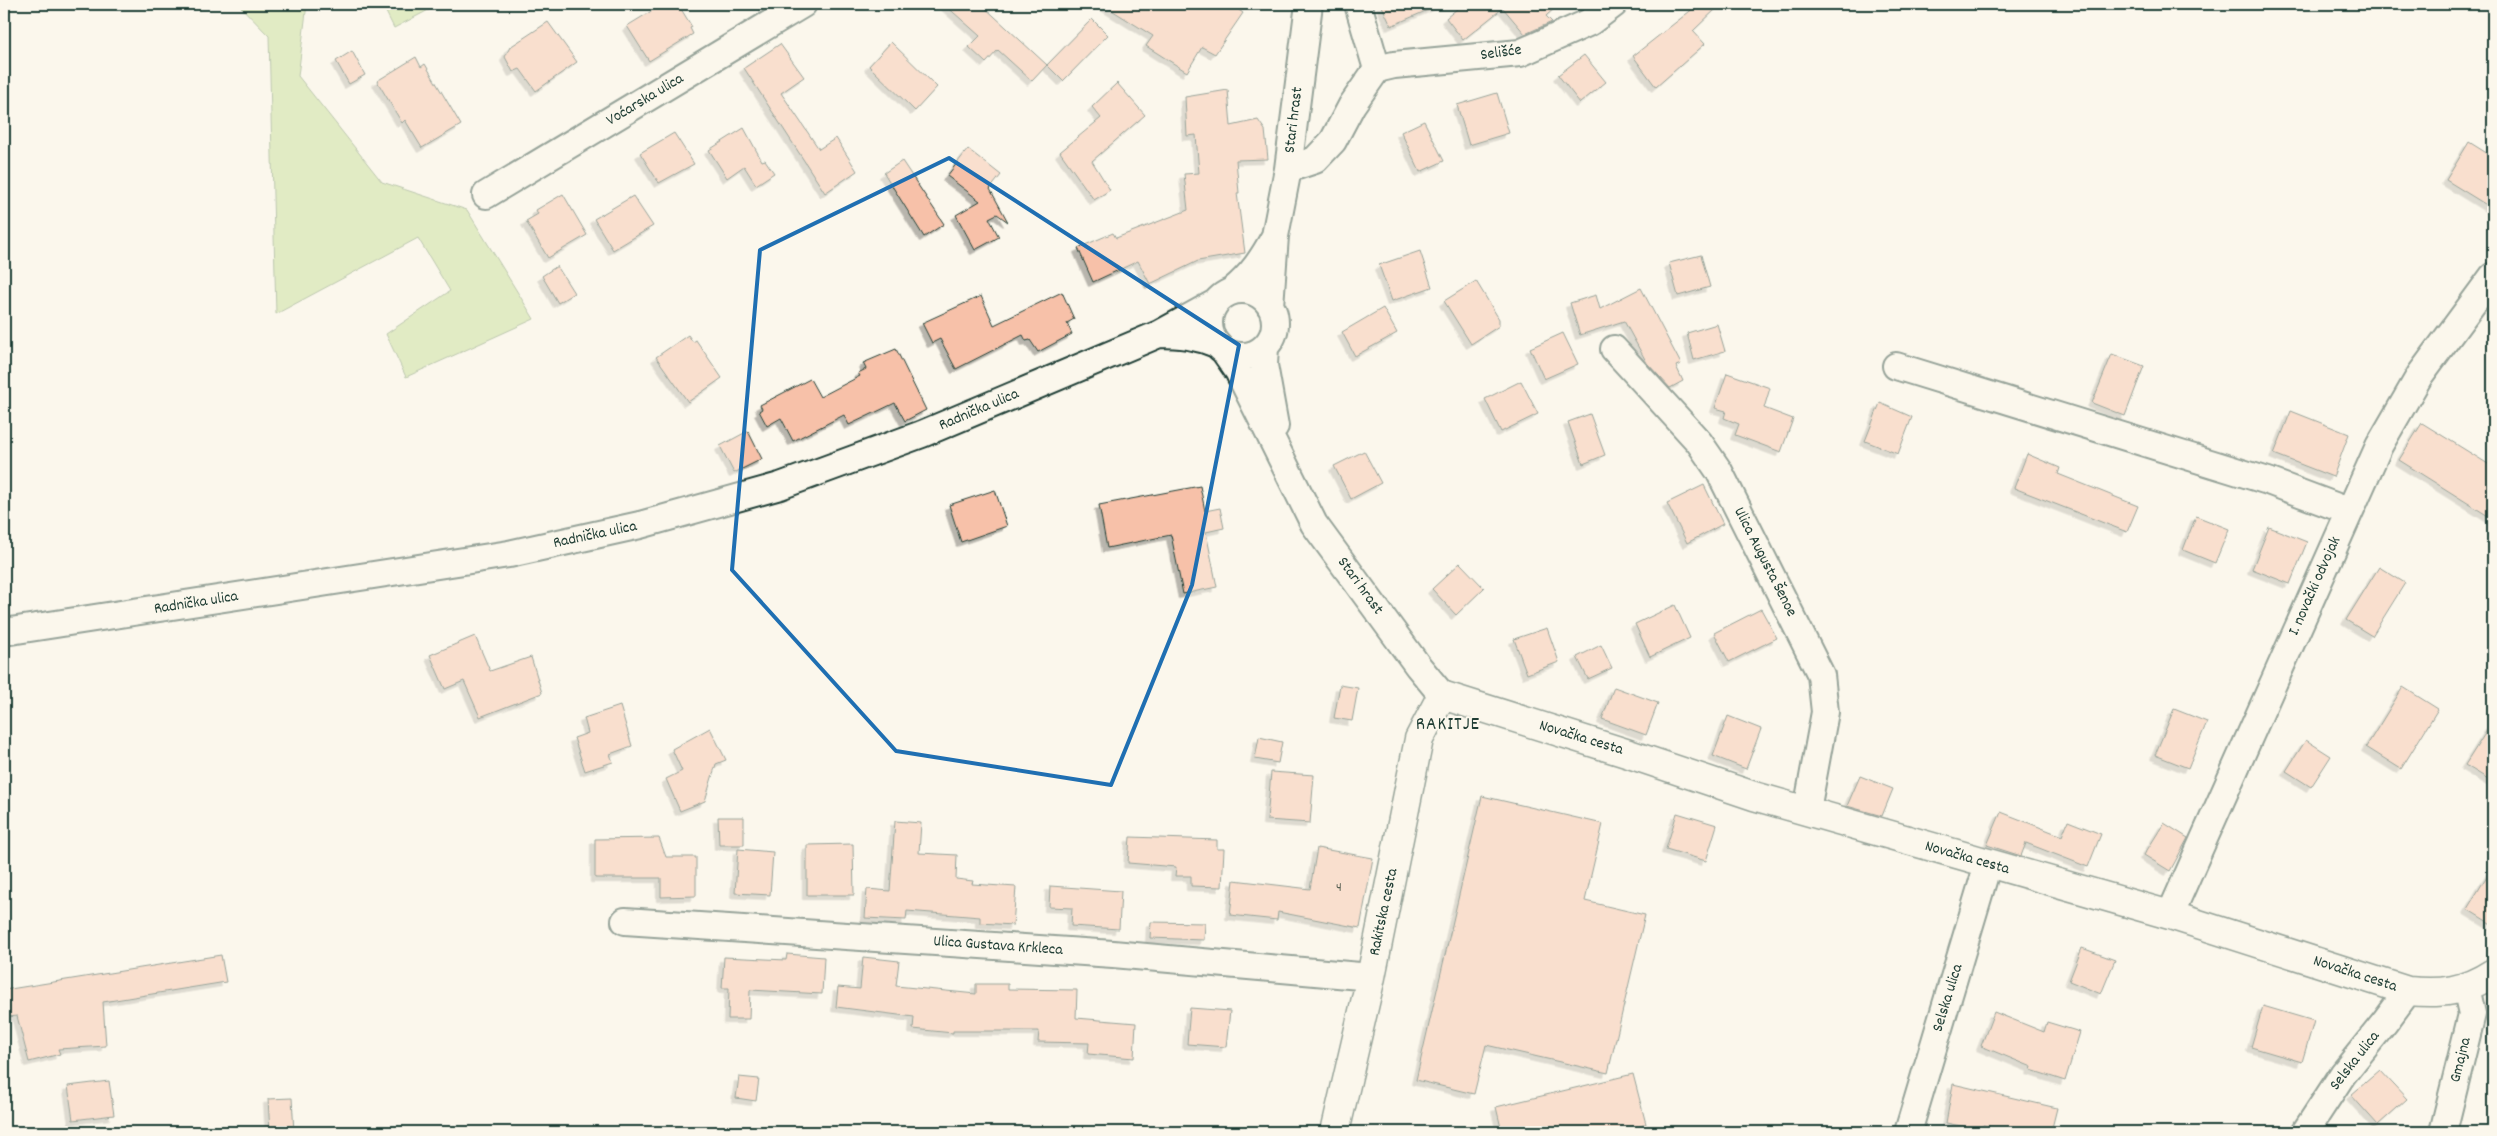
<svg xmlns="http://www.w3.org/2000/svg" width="2497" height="1136" viewBox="0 0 2497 1136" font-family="Dekko,sans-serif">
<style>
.green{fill:#c2dc93;stroke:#708c64}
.building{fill:#f7c1a9;stroke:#1f3d34;filter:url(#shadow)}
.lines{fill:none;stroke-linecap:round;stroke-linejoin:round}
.street-casing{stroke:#1f3d34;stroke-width:30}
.secondary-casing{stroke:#1f3d34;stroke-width:31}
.street{stroke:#fbf7ec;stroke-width:26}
.secondary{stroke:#fbf7ec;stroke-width:28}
.marked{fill:none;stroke:#1f6fb2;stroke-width:4;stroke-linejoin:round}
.labels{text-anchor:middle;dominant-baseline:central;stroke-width:4;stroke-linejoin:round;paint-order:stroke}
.number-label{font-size:14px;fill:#555e51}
.street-label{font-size:16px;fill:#1f3d34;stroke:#fbf7ec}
.quarter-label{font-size:19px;letter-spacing:1px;fill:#1f3d34;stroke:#fbf7ec}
</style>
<defs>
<filter id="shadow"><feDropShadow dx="-4.5" dy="4.5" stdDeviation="0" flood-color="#0004"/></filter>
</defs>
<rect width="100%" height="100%" fill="#fbf7ec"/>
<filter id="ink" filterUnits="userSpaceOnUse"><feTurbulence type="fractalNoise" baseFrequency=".02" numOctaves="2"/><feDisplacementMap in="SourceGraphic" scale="10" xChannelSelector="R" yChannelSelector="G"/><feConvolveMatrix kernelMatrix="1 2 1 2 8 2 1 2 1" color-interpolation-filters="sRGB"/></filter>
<g filter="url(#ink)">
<!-- green -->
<path class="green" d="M 238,4 L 307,4 L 298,76 L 382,182 L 467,210 L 534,319 L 406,377 L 386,334 L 450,291 L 418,238 L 276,314 L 269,36 Z
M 382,4 L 440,4 L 394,28 Z"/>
<!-- building -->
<path class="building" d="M 663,4 L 678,4 L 692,27 L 690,28 L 693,34 L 649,61 L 627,26 Z
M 944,4 L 981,4 L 1047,65 L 1032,81 L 998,50 L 986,63 L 969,47 L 980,36 Z
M 1102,4 L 1184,4 L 1194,9 L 1198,4 L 1231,4 L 1243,13 L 1215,54 L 1202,47 L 1187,72 L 1146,46 L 1153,36 Z
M 1381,4 L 1442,4 L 1391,26 Z
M 1463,4 L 1559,4 L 1546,16 L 1552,22 L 1525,34 L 1503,8 L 1463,40 L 1446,18 Z
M 1699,4 L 1721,4 L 1693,31 L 1705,44 L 1656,87 L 1633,56 Z
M 1092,19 L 1108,35 L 1063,81 L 1047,65 Z
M 548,22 L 577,62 L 536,91 L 520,69 L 513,72 L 505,57 L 510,47 Z
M 891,42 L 937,87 L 915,111 L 869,66 Z
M 780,44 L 804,77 L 781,93 L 819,149 L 836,138 L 857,171 L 825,193 L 744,68 Z
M 352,51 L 365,75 L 349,84 L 336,61 Z
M 1584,55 L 1606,82 L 1580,103 L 1558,75 Z
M 416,57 L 421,67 L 425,64 L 461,125 L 422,148 L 405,120 L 402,123 L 377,81 Z
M 1117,83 L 1145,115 L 1092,161 L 1110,190 L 1094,200 L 1060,152 L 1101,118 L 1092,107 Z
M 1228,90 L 1231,126 L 1258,120 L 1265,130 L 1268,159 L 1236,160 L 1239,193 L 1237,193 L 1245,253 L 1198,261 L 1150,284 L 1138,261 L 1093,282 L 1078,248 L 1113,233 L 1116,238 L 1188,210 L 1184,174 L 1199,173 L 1196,135 L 1187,136 L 1185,97 Z
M 1497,93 L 1509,133 L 1469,145 L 1457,105 Z
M 1424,121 L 1444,161 L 1420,172 L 1401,132 Z
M 744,128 L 762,161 L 765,160 L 774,173 L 756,185 L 744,166 L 727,178 L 709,150 Z
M 674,133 L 694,164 L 659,183 L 640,153 Z
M 2469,142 L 2493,157 L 2493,209 L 2446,180 Z
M 968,149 L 1001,175 L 990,189 L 1008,222 L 997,214 L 989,218 L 999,237 L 975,250 L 956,215 L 980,201 L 947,176 Z
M 902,161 L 944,224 L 924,237 L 884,173 Z
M 563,194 L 587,235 L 548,258 L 526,221 L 538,214 L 536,210 Z
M 633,196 L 653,226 L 613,250 L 594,219 Z
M 1420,251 L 1432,287 L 1392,301 L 1379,265 Z
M 1701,255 L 1710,287 L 1678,296 L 1669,263 Z
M 557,266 L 574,293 L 558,303 L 542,276 Z
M 1476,281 L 1499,319 L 1499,326 L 1471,344 L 1444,301 Z
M 1641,288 L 1681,364 L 1676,366 L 1683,381 L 1670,388 L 1647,363 L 1624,321 L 1580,335 L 1570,303 L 1596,295 L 1600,309 Z
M 1062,292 L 1074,319 L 1067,323 L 1072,334 L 1038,352 L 1030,340 L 1026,341 L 1023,335 L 956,369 L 940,339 L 932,343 L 922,323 L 981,296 L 994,325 Z
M 1383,308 L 1397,333 L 1355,356 L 1342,332 Z
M 1717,324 L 1725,351 L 1694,360 L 1687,333 Z
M 1563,333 L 1578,364 L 1544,379 L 1530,348 Z
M 688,335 L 693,342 L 696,340 L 722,378 L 688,402 L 656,357 Z
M 896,349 L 926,410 L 905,421 L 895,403 L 849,425 L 844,415 L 793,441 L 781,418 L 767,426 L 759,411 L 762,409 L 760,405 L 810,379 L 820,397 L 860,376 L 858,373 L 866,369 L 863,363 Z
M 2112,354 L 2144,366 L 2125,416 L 2092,403 Z
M 1727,373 L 1770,388 L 1764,408 L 1793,419 L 1781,452 L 1735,435 L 1739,424 L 1724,418 L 1726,411 L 1715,408 Z
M 1521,381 L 1538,414 L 1501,432 L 1485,399 Z
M 1880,403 L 1912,417 L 1898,454 L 1865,441 Z
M 2291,411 L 2349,434 L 2333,477 L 2274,454 Z
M 1590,414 L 1605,455 L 1583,464 L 1568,422 Z
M 2422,423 L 2493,467 L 2493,519 L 2399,460 Z
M 748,431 L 762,459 L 734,473 L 720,446 Z
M 1364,451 L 1381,483 L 1351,499 L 1334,466 Z
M 2027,454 L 2060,468 L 2058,474 L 2138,506 L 2127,532 L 2014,488 Z
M 1704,485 L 1723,524 L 1687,543 L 1667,503 Z
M 1200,486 L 1205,511 L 1220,508 L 1224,528 L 1206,532 L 1217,587 L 1183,594 L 1171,535 L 1107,548 L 1099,505 Z
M 995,490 L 1007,526 L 961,542 L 949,505 Z
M 2196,516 L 2229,529 L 2215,563 L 2183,550 Z
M 2269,527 L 2307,542 L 2290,584 L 2252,569 Z
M 1460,563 L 1484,588 L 1456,615 L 1432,589 Z
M 2379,567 L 2405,583 L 2372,636 L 2346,620 Z
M 1675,605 L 1690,638 L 1650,657 L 1635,624 Z
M 1761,609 L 1777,638 L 1729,662 L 1714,633 Z
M 1547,628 L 1559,662 L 1527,674 L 1514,639 Z
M 475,636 L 490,671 L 531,657 L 542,693 L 480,717 L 464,681 L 445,689 L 430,655 Z
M 1601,645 L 1612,668 L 1588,679 L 1577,657 Z
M 1340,685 L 1358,688 L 1352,721 L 1334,718 Z
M 1614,687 L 1658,703 L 1646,735 L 1602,719 Z
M 2403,687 L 2438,709 L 2401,769 L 2366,747 Z
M 620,706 L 632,746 L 610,754 L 613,762 L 585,771 L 574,738 L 588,733 L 584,718 Z
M 2174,709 L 2207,722 L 2188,768 L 2155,755 Z
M 1728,716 L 1761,729 L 1746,769 L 1713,756 Z
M 2493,721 L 2493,782 L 2465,765 Z
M 710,728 L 726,760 L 716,764 L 705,801 L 680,811 L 666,779 L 682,771 L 672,749 Z
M 1259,737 L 1282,742 L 1278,763 L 1255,759 Z
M 2306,740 L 2331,756 L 2311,787 L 2286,771 Z
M 1271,772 L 1314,775 L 1310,823 L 1267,820 Z
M 1860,776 L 1893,789 L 1882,816 L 1847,806 Z
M 1482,796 L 1603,824 L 1585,901 L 1645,915 L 1608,1073 L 1486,1045 L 1474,1094 L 1416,1080 Z
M 2001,812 L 2062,836 L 2068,821 L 2101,834 L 2088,867 L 2026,843 L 2021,856 L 1987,845 Z
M 1677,813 L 1717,825 L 1706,861 L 1666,849 Z
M 718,817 L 744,817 L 744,845 L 719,845 Z
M 895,821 L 921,823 L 919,853 L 957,855 L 956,879 L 973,881 L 972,884 L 1016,887 L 1013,925 L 980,923 L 980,917 L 907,911 L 906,920 L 865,918 L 867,889 L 890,891 Z
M 2164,823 L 2188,838 L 2170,871 L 2144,855 Z
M 1130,837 L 1217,840 L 1217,849 L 1224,849 L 1222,887 L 1191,886 L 1191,876 L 1175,876 L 1176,867 L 1128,863 Z
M 659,838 L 666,857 L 696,857 L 696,896 L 661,897 L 661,878 L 595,878 L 595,839 Z
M 853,844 L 854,895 L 807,895 L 807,845 Z
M 1317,848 L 1373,858 L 1360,928 L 1278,912 L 1277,920 L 1230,915 L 1234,880 L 1310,889 Z
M 738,849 L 773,852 L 770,895 L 735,893 Z
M 2493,866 L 2493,925 L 2467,909 Z
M 1050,886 L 1121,891 L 1119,929 L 1071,926 L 1072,908 L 1049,907 Z
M 1151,922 L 1205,923 L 1204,940 L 1150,938 Z
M 2082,948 L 2115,960 L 2101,994 L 2069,981 Z
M 787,954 L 824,957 L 822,994 L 750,990 L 749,1019 L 728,1019 L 729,988 L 722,988 L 724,957 L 786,960 Z
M 221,955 L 226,982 L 103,1002 L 106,1046 L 58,1049 L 60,1054 L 29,1062 L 17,1016 L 7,1017 L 4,990 Z
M 863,957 L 899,961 L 896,986 L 976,994 L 976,984 L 1008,984 L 1008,989 L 1077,990 L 1076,1018 L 1136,1023 L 1134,1058 L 1088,1054 L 1089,1043 L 1038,1042 L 1039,1031 L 953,1031 L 953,1033 L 913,1029 L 914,1017 L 836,1007 L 838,987 L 860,989 Z
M 2263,1006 L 2314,1021 L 2302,1062 L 2251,1047 Z
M 1190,1008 L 1230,1011 L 1226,1047 L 1187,1044 Z
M 1994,1012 L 2044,1032 L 2047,1022 L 2080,1032 L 2065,1081 L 2031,1070 L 2032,1067 L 1981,1046 Z
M 2380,1070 L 2407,1099 L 2378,1125 L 2351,1095 Z
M 1633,1074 L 1646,1124 L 1638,1127 L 1639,1132 L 1502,1132 L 1496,1107 Z
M 739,1077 L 759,1079 L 756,1101 L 736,1098 Z
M 109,1081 L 114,1115 L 73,1120 L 68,1086 Z
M 1953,1084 L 2057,1108 L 2051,1132 L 2015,1132 L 1983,1125 L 1982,1130 L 1946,1123 Z
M 292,1098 L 294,1132 L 270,1132 L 268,1099 Z"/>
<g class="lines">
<defs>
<path id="street" d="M 1358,4 L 1377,69
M 1288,169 L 1315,160 L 1333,141 L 1352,105 L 1377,69 L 1394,65 L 1520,53 L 1590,22 L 1614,4
M 486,195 L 803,4
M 1275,236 L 1288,169 L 1309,4
M1209 323a33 33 0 1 1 66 0a33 33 0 1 1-66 0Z
M 1232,291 C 1252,275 1263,258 1275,236 L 1270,306
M 1215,303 L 1159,334 C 1180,334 1196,336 1216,344
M 1265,347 L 1264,365 L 1275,426
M 1614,349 L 1699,442 L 1719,471 L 1821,675 L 1825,712 L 1807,810
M 1224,351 L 1238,371 L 1314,524 L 1418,666 L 1442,695
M 1896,366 L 2268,481 L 2348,511
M 4,632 L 509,554 L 640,525 L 780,486 L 922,434 L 1159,334
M 2170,915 L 2379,446 L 2420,375 L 2493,276
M 625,921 L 1113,954 L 1371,977
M 1908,1132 L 1988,864
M 2305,1132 L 2343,1074 L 2385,1022 L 2408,991
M 2443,1132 L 2472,1014 L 2466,987"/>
<path id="secondary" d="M 1335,1132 L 1371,977 L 1419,739 L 1442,695 L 1626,753 L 1754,796 L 2170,915 L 2408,991 C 2441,994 2464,992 2493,973"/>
</defs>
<!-- street casing -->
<use href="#street" class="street-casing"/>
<!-- secondary casing -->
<use href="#secondary" class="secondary-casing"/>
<!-- street -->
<use href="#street" class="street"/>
<!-- secondary -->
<use href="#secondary" class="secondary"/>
</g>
</g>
<!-- marked area -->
<path d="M0 0H2497V1136H0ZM 949,158 L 1239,345 L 1192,585 L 1111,785 L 896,751 L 732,570 L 760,250 Z" fill="#fbf7ec" fill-opacity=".55" fill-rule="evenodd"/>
<path class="marked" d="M 949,158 L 1239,345 L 1192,585 L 1111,785 L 896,751 L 732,570 L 760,250 Z"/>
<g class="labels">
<!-- number labels -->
<g class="number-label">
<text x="1339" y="888">4</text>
</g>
<!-- street labels -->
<g class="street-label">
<text transform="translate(1501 53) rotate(-8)">Selišće</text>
<text transform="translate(645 100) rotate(-31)">Voćarska ulica</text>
<text transform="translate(1294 120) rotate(-83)">Stari hrast</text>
<text transform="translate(979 410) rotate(-23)">Radnička ulica</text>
<text transform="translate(595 535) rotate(-12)">Radnička ulica</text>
<text transform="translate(1765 562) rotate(63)">Ulica Augusta Šenoe</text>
<text transform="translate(1360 586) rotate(54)">Stari hrast</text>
<text transform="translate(2315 586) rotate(-66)">I. novački odvojak</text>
<text transform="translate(196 603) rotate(-9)">Radnička ulica</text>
<text transform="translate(1581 738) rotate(17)">Novačka cesta</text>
<text transform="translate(1967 858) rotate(16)">Novačka cesta</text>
<text transform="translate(1384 912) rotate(-78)">Rakitska cesta</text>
<text transform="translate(998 946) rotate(4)">Ulica Gustava Krkleca</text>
<text transform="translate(2355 974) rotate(18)">Novačka cesta</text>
<text transform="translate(1948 998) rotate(-73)">Selska ulica</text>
<text transform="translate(2461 1060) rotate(-76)">Gmajna</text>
<text transform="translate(2355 1061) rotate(-52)">Selska ulica</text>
</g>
<!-- quarter labels -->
<g class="quarter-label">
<text x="1448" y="725">RAKITJE</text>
</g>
</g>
<!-- margin -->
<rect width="2497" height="1136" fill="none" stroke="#fbf7ec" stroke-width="20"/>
<rect x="10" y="10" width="2477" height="1116" fill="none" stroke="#1f3d34" stroke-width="2" filter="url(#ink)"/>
</svg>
